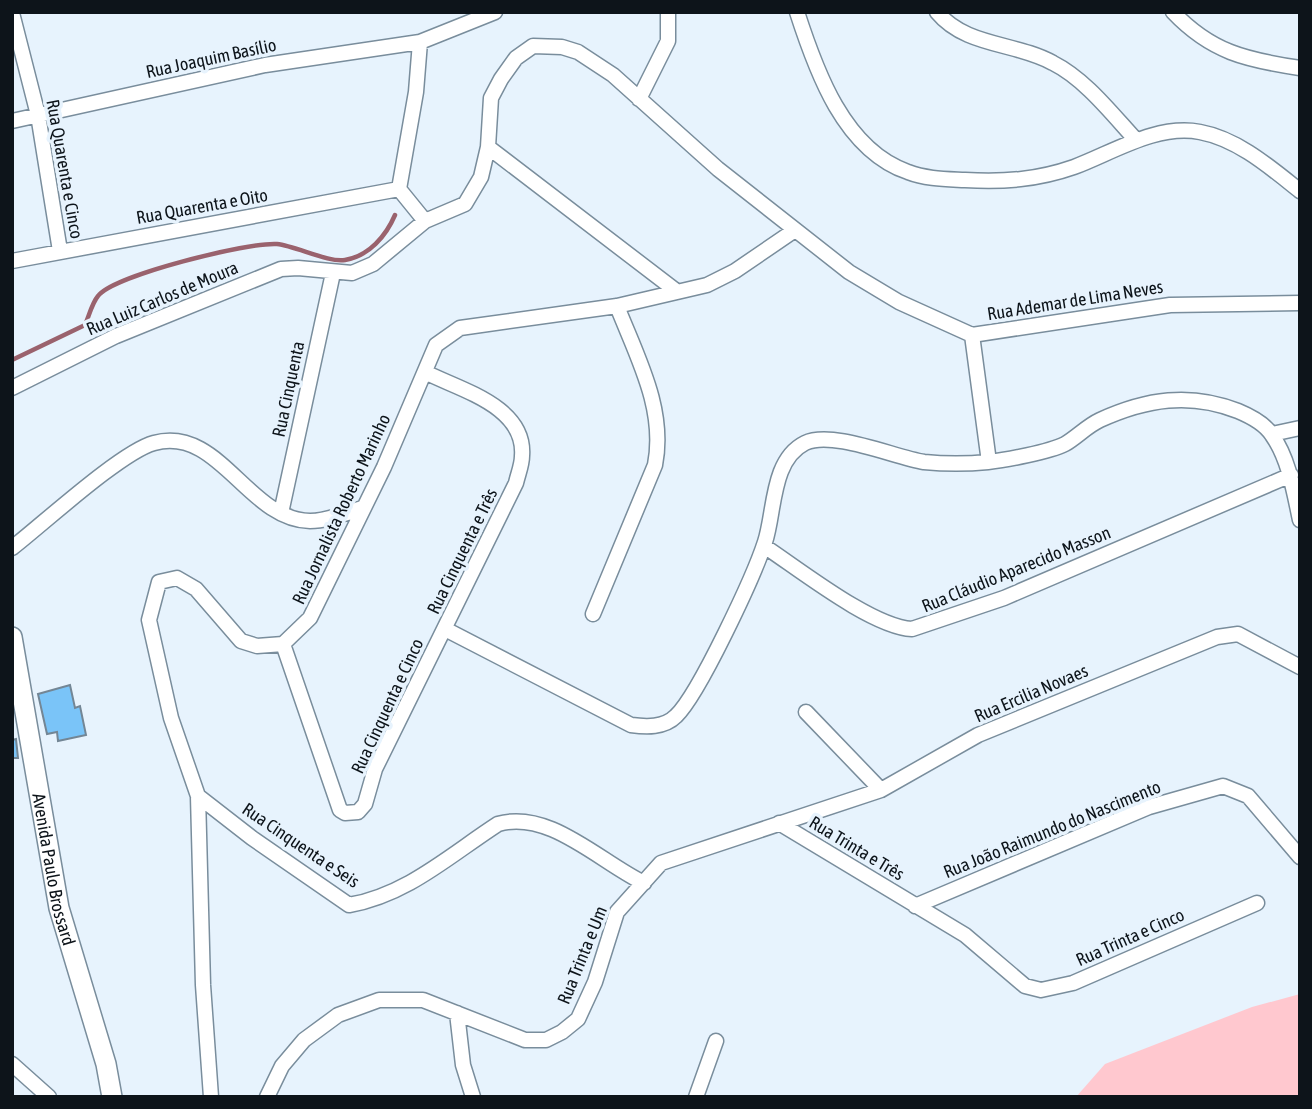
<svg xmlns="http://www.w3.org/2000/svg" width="1312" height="1109" viewBox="0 0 1312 1109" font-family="'Asap Condensed',sans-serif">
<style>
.green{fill:#ffc8cf}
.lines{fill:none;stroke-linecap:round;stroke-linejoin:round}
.stream{stroke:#9a626d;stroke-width:4.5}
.building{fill:#7ac4f8;stroke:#738695;stroke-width:2}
.street-casing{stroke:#798d9c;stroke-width:17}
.secondary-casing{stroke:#798d9c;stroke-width:22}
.street{stroke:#fff;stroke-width:14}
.secondary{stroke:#fff;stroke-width:19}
.labels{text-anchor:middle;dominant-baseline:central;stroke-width:7;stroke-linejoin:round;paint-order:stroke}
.street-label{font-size:18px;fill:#0d141a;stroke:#e7f3fd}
</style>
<rect width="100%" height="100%" fill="#e7f3fd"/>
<!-- green -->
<path class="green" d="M 1300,994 L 1300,1097 L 1076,1097 L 1105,1064 L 1252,1007 Z"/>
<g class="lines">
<!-- stream -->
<path class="stream" d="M 12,360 L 85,325 C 89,316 92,303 98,296 C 114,275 249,242 277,244 C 296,246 329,263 345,260 C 369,256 386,236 395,215"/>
</g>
<!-- building -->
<path class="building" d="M 70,685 L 75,708 L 80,706 L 86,735 L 58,741 L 57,732 L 47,734 L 38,694 Z
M 16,739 L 18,758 L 12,758 L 12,740 Z"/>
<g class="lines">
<defs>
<path id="street" d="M 797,12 C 816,71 844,150 908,172 C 926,179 946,179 965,180 C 1004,182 1037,180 1074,167 C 1114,152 1156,124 1200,132 C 1238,139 1271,168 1300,191
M 937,12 C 966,47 1015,42 1053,63 C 1085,79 1112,114 1136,140
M 1173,12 C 1211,52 1246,60 1300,68
M 12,13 L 38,115 L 60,251
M 639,99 L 668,41 L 668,12
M 12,121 L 265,65 L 420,42
M 488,147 L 675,290
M 399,189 L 416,92 L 420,42 L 495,12
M 399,189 L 425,221
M 12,261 L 399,189
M 972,335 L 989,462
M 12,388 L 116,336 L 281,269 L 298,268 L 352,273 L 373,264 L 425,221 L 465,204 L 481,177 L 488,147 L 491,98 L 501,79 L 516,58 L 533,46 L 562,47 L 578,52 L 613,75 L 718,169 L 849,272 L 899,302 L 972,335 L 1170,305 L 1300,303
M 1272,434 L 1300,428
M 281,513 L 333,273
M 764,546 C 799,569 872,627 912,629 L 1004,598 L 1291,475
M 12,548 C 43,524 121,452 154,443 C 219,425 248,520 310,521 C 327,521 346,513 362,508
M 593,614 L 655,465 C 666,409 637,357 617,306
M 445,629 L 631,725 C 646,727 664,728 676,716 C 699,694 754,576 765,542 C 775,512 771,460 805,443 C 832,430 894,457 924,462 C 944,464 968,464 988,462 C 1006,460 1049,452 1065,444 C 1077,437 1087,426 1100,420 C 1146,399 1190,392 1238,411 C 1250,416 1265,424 1272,435 C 1289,459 1294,492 1300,520
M 283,644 L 340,810 L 345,813 L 358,812 L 365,804 L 375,769 L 516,483 C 518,474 522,465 522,456 C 526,406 460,390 425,372
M 806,712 L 881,790
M 198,796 L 252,838 L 349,905 C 407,895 450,855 498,824 C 549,809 600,862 644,883
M 779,823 L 965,935 L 1025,986 L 1041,990 L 1073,983 L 1257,903
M 915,906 L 1149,807 L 1223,786 L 1248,796 L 1300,857
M 457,1013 L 463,1065 L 473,1097
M 12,1064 L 49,1097
M 211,1097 L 203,985 L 198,796 L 171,718 L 149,620 L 159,582 L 177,578 L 196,589 L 241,641 L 257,646 L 283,644 L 310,618 L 384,467 L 436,345 L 460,328 L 617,306 L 707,285 L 735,271 L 795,230
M 267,1097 L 282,1066 L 304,1040 L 338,1015 L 379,1000 L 423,1000 L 525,1040 L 546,1040 L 562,1032 L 578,1019 L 595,982 L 617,912 L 661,863 L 881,790 L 978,735 L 1217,637 L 1238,634 L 1300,667
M 696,1097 L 716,1041"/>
<g id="secondary">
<path id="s1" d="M 12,637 L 59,908 L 106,1064 L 112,1097"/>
</g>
</defs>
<!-- street casing -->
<use href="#street" class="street-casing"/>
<!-- secondary casing -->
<use href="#secondary" class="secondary-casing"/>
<!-- street -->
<use href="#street" class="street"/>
<!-- secondary -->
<use href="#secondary" class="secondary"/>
</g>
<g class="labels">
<!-- street labels -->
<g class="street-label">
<text transform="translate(211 58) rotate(-12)">Rua Joaquim Basílio</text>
<text transform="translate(65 169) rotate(80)">Rua Quarenta e Cinco</text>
<text transform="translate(202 206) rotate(-10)">Rua Quarenta e Oito</text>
<text transform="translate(162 298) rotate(-23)">Rua Luiz Carlos de Moura</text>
<text transform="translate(1075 300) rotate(-9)">Rua Ademar de Lima Neves</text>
<text transform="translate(288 389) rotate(-78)">Rua Cinquenta</text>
<text transform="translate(341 509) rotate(-65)">Rua Jornalista Roberto Marinho</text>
<text transform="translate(462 551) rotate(-64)">Rua Cinquenta e Três</text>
<text transform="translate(1016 569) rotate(-22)">Rua Cláudio Aparecido Masson</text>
<text transform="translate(1031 693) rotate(-23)">Rua Ercilia Novaes</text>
<text transform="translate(387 706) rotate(-65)">Rua Cinquenta e Cinco</text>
<text transform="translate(1052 829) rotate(-22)">Rua João Raimundo do Nascimento</text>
<text transform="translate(301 845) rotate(34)">Rua Cinquenta e Seis</text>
<text transform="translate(857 848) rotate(31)">Rua Trinta e Três</text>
<text stroke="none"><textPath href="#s1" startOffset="236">Avenida Paulo Brossard</textPath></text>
<text transform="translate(1130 937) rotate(-24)">Rua Trinta e Cinco</text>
<text transform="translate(582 955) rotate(-68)">Rua Trinta e Um</text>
</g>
</g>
<!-- border -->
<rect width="1312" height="1109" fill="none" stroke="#0d141a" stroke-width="28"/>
</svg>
